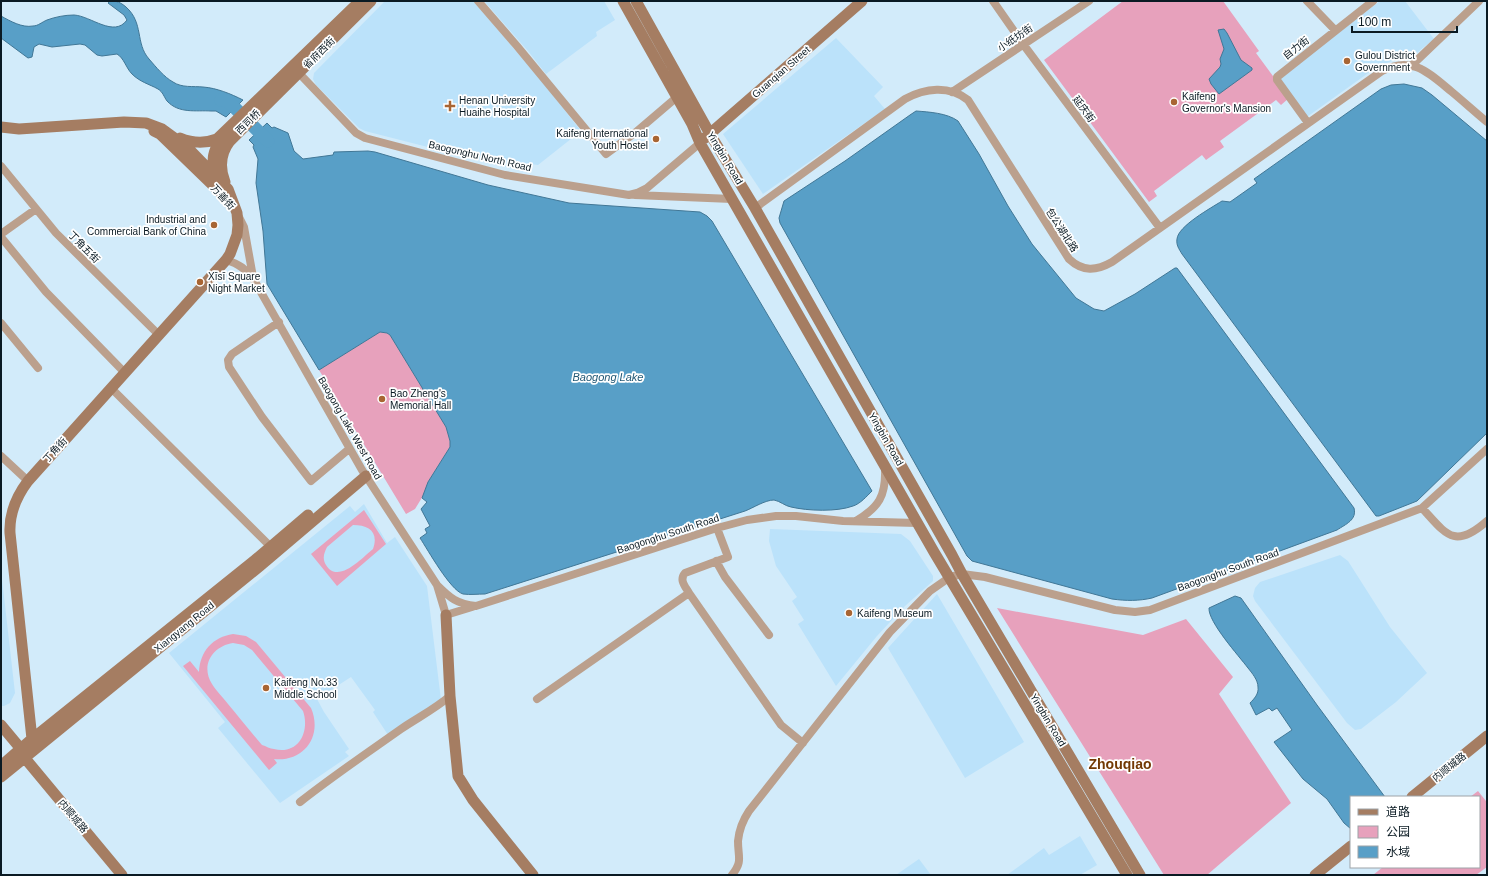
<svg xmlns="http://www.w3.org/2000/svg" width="1488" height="876" viewBox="0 0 1488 876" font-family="Arial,'Noto Sans SC',sans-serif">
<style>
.built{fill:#bbe2fa}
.green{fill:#e7a1bc;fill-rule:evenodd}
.water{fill:#589fc7;stroke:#417796}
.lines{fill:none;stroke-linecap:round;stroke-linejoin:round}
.river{stroke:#589fc7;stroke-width:13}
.street{stroke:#bba08d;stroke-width:8}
.secondary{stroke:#a57d62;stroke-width:11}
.poi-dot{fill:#a86533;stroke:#fff;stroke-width:1.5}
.labels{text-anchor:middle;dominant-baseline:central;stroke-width:3.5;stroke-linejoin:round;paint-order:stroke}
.street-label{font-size:10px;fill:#0a1a23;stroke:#fff}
.poi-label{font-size:10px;fill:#0a1a23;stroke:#fff;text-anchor:start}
.water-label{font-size:11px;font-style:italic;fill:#235976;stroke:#fff}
.district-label{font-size:14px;font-weight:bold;fill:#733903;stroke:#fff}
</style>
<rect width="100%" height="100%" fill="#d2ebfa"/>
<!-- built -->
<path class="built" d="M 385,1 L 473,1 L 541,80 L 581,131 L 538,165 L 516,162 L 514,169 L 365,131 L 359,128 L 316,85 L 313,79 L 314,73 Z
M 484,1 L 604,1 L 615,20 L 596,32 L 597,36 L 546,74 L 528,51 Z
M 1380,1 L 1405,1 L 1434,39 L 1408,60 L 1398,59 L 1378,66 L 1304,119 L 1276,81 Z
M 836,38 L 883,87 L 874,96 L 885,109 L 763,194 L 723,134 Z
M 364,504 L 387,543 L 395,537 L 427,586 L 441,700 L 388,735 L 373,712 L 375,710 L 351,677 L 317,699 L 324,712 L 349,749 L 345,752 L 349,756 L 280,803 L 218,728 L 225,722 L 169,653 L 350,506 L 355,512 Z
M 770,529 L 901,534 L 910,541 L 933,576 L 933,581 L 905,606 L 877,636 L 836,686 L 798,624 L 804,620 L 792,601 L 797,597 L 776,566 L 769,541 Z
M 1340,555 L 1348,561 L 1390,627 L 1427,673 L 1396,702 L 1361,729 L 1355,730 L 1347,723 L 1255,601 L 1253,596 L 1255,588 L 1260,582 Z
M 1,579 L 2,579 L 15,693 L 10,703 L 4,706 L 1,706 Z
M 937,594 L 1024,742 L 965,778 L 888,648 Z
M 1080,836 L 1097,865 L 1080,875 L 1007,875 L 1044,848 L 1049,855 Z
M 919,859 L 931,875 L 896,875 Z"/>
<!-- green -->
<path class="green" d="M 1123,1 L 1223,1 L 1259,51 L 1256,53 L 1289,98 L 1281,105 L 1276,100 L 1220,141 L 1224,147 L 1206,160 L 1202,155 L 1154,191 L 1157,196 L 1149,202 L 1044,60 Z
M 380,332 L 387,333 L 390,335 L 446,427 L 450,441 L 450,447 L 428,482 L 426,491 L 415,509 L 406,514 L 319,370 Z
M 364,510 L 386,544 L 337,586 L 311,554 ZM 353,525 C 369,525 379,532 373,549 C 363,557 338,585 326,565 C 322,559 324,553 327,547 Z
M 997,608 L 1143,635 L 1186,619 L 1233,677 L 1219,694 L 1291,803 L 1207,875 L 1164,875 Z
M 233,634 L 246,636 L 256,642 L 311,708 C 323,736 304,762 274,759 L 277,763 L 269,770 L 183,666 L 190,661 L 199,672 C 200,651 213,637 233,634 ZM 233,643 L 244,645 L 252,650 L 303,711 C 310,731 299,755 274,749 C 270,749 266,746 262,745 C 250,731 239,717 228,704 C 223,697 216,691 212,684 C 200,665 213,646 233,643 Z
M 1478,791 L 1486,801 L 1487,800 L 1487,867 L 1476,875 L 1373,875 L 1383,867 L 1479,867 L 1479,797 L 1470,797 Z"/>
<!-- water -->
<path class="water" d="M 110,1 C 117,1 120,2 126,7 C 144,23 135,43 149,59 C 156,67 164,77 173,82 C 182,88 193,86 203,87 C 217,88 231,94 243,100 L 226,117 L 216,111 L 211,111 C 196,110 179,114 167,101 C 164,97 163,92 158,89 C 149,84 140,82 132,74 C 126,68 124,58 117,54 L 102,56 L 97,55 L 85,45 L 80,44 L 52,47 L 39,44 L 34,47 L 32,57 L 28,58 L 1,38 L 1,16 C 10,21 22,28 33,26 C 38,26 42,22 47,20 C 55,17 65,15 74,15 C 91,16 114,38 127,20 L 124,15 L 108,3 Z
M 1224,29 L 1227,33 L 1241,60 L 1252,68 L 1252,70 L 1219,94 L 1211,84 L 1209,79 L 1220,67 L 1221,64 L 1220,59 L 1224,49 L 1218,30 Z
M 1404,84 L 1422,88 L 1432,95 L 1487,141 L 1487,433 L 1417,501 L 1379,516 L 1376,516 L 1182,254 C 1179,249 1176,245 1177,239 C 1178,226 1211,208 1222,201 L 1230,202 L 1257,183 L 1254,179 L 1381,89 L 1391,85 Z
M 916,111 C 929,112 947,113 958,121 L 979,154 L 1008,206 L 1032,244 L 1076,298 L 1094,309 L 1104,311 L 1135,294 L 1175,268 L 1177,268 L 1354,508 C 1357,520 1346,524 1337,530 L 1152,598 C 1139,601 1126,601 1112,599 L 972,561 L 967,556 L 780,223 L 779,218 L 784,201 L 845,161 L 910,115 Z
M 267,123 L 272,128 L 274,127 L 288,133 L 294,151 L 303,159 L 333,155 L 334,152 L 368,151 L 375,152 L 488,185 L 569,203 L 700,212 L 707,216 L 712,221 L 872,491 C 867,496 860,504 853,506 C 837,512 808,511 791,507 C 785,506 780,501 774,500 C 765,500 753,508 745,511 L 485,594 C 478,594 470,595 463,594 C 450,590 428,550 420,538 L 427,533 L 425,529 L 430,526 L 421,509 L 427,502 L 422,498 L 428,482 L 450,447 L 450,441 L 446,427 L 390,335 L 387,333 L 380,332 L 319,370 L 267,284 L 263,231 L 256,183 L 258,159 L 253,147 L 254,145 L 249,140 Z
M 1235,596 L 1241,598 L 1317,705 L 1385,797 L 1351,797 L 1351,829 L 1344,823 L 1327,799 L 1303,779 L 1274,742 L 1292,730 L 1277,708 L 1272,711 L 1269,708 L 1256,715 L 1250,703 C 1254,699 1259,694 1258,687 C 1258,680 1252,673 1248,668 C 1239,656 1208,622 1209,608 Z"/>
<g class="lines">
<!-- river -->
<path class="river" d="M 221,100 L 228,101 L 268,141"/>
<!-- street -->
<path class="street" d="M 478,1 L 517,46 L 606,154 L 636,132 L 677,97
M 993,1 L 1023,44 L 1160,228
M 1307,1 L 1335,30
M 1411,66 L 1479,1
M 296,70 L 356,133 L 365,138 L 505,175 L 629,195 L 637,193 L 647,188 L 700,143
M 952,92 L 1089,1
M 1308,123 L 1277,80 L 1277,77 L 1373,1
M 1,166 L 56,233 L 159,335
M 635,195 L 732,199
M 755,208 L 905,99 C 925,88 949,85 968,100 L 1069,259 C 1083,272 1096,271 1112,262 L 1382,71 C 1412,55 1429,73 1452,92 C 1464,102 1475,112 1487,122
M 239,217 L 244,227 L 253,277
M 1,234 L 36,209
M 1,237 L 46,292 L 125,373
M 226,260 C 239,264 246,269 254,280 L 362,470 L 437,585 L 446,615 L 472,607
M 279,322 L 232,354 L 228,360 L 229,367 L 262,417 L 311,481 L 349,449
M 1,323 L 38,368
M 111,388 L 271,547
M 1,456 L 28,481
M 1422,508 C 1446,534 1454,550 1487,521
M 856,521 C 879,507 886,496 885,469
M 716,561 L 725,577 L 769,635
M 437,585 C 450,598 457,604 476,606 L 717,528 L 747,520 L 776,516 L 796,516 L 843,521 L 917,523
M 689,593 L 781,725 L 803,743
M 537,699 L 689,593 C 685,586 679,580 685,573 L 728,557 L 717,528
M 300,802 C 333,776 367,753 401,729 C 417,718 435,709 450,696
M 732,875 C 743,861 738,858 738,841 C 739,830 743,820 749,811 L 890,632 L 930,591 L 950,577 L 962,574 L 985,577 L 1115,610 L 1135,612 L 1150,610 L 1422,508 L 1487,449"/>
<!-- secondary -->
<path class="secondary" d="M 623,1 L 692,124 L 700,143 L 934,552 L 1127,875
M 636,1 L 710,134 L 755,208 L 952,555 L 962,574 L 1140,875
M 1,127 L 19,129 L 124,122 L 146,123 L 162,129 L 188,148 L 228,189 L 237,213 L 238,225 L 237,235 L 230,254 L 226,260 L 28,481 C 16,497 9,513 10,533 L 32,739
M 154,131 L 160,134 L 224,196 L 231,205
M 180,138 C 192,143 204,144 217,139 L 360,1
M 705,138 L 862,1
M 216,175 C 210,158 214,151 222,135
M 225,182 C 219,167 220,154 230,141 L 371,1
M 446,615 L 450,696 L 458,776 L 473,800 L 533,875
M 1,725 L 26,755
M 24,757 L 122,875
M 1,766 L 32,739 L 255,560 L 308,515
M 1,777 L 260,566 L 366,476
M 1412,797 L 1487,736
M 1315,875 L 1351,846"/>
</g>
<!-- markers -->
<g class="poi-dot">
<circle cx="1347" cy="61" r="4"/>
<circle cx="1174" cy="102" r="4"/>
<path d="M448 100h4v4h4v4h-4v4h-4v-4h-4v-4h4z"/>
<circle cx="656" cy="139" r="4"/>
<circle cx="214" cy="225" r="4"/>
<circle cx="200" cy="282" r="4"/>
<circle cx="382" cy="399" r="4"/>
<circle cx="849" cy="613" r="4"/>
<circle cx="266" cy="688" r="4"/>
</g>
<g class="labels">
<!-- street labels -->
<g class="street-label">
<text transform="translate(1015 38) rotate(-34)">小纸坊街</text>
<text transform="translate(1296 48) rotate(-38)">自力街</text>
<text transform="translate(319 53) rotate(-45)">省府西街</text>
<text transform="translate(781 72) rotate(-41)">Guanqian Street</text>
<text transform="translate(1084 109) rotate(54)">延庆街</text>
<text transform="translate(248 122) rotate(-45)">西司桥</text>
<text transform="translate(480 156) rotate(13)">Baogonghu North Road</text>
<text transform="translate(725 158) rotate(59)">Yingbin Road</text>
<text transform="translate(223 197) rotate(48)">万善街</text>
<text transform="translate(1062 230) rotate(57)">包公湖北路</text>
<text transform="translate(84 247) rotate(45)">丁角五街</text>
<text transform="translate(350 428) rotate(60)">Baogong Lake West Road</text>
<text transform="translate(886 439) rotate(60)">Yingbin Road</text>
<text transform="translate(55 450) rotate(-48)">丁角街</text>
<text transform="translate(668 534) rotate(-18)">Baogonghu South Road</text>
<text transform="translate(1228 570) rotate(-20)">Baogonghu South Road</text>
<text transform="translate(184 627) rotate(-39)">Xiangyang Road</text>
<text transform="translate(1048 720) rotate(59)">Yingbin Road</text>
<text transform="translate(1449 767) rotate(-39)">内顺城路</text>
<text transform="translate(73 816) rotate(50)">内顺城路</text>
</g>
<!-- poi labels -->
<g class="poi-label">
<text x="1355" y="55">Gulou District<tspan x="1355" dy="12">Government</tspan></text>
<text x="1182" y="96">Kaifeng<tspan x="1182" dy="12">Governor's Mansion</tspan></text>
<text x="459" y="100">Henan University<tspan x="459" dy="12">Huaihe Hospital</tspan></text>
<text x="648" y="133" text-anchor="end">Kaifeng International<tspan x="648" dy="12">Youth Hostel</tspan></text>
<text x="206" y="219" text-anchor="end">Industrial and<tspan x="206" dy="12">Commercial Bank of China</tspan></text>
<text x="208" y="276">Xīsī Square<tspan x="208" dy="12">Night Market</tspan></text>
<text x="390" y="393">Bao Zheng's<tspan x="390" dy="12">Memorial Hall</tspan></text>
<text x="857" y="613">Kaifeng Museum</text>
<text x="274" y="682">Kaifeng No.33<tspan x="274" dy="12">Middle School</tspan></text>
</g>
<!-- water labels -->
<g class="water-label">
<text x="608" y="377">Baogong Lake</text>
</g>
<!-- district labels -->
<g class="district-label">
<text x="1120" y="764">Zhouqiao</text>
</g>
</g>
<!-- border -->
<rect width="1488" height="876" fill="none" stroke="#0a1a23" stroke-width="4"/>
<!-- legend -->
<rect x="1350" y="796" width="130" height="72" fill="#ffffff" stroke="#9da3a7"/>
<rect x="1358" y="809" width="20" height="6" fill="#a57d62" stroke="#9da3a7"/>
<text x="1386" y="816" font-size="12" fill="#0a1a23">道路</text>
<rect x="1358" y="826" width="20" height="12" fill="#e7a1bc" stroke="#9da3a7"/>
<text x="1386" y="836" font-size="12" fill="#0a1a23">公园</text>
<rect x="1358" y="846" width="20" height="12" fill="#589fc7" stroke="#9da3a7"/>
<text x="1386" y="856" font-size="12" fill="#0a1a23">水域</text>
<!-- scale -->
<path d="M1352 26v6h105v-6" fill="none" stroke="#0a1a23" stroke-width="2"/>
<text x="1358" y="26" font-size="12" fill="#0a1a23" stroke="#ffffff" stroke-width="3" paint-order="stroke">100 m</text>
</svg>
